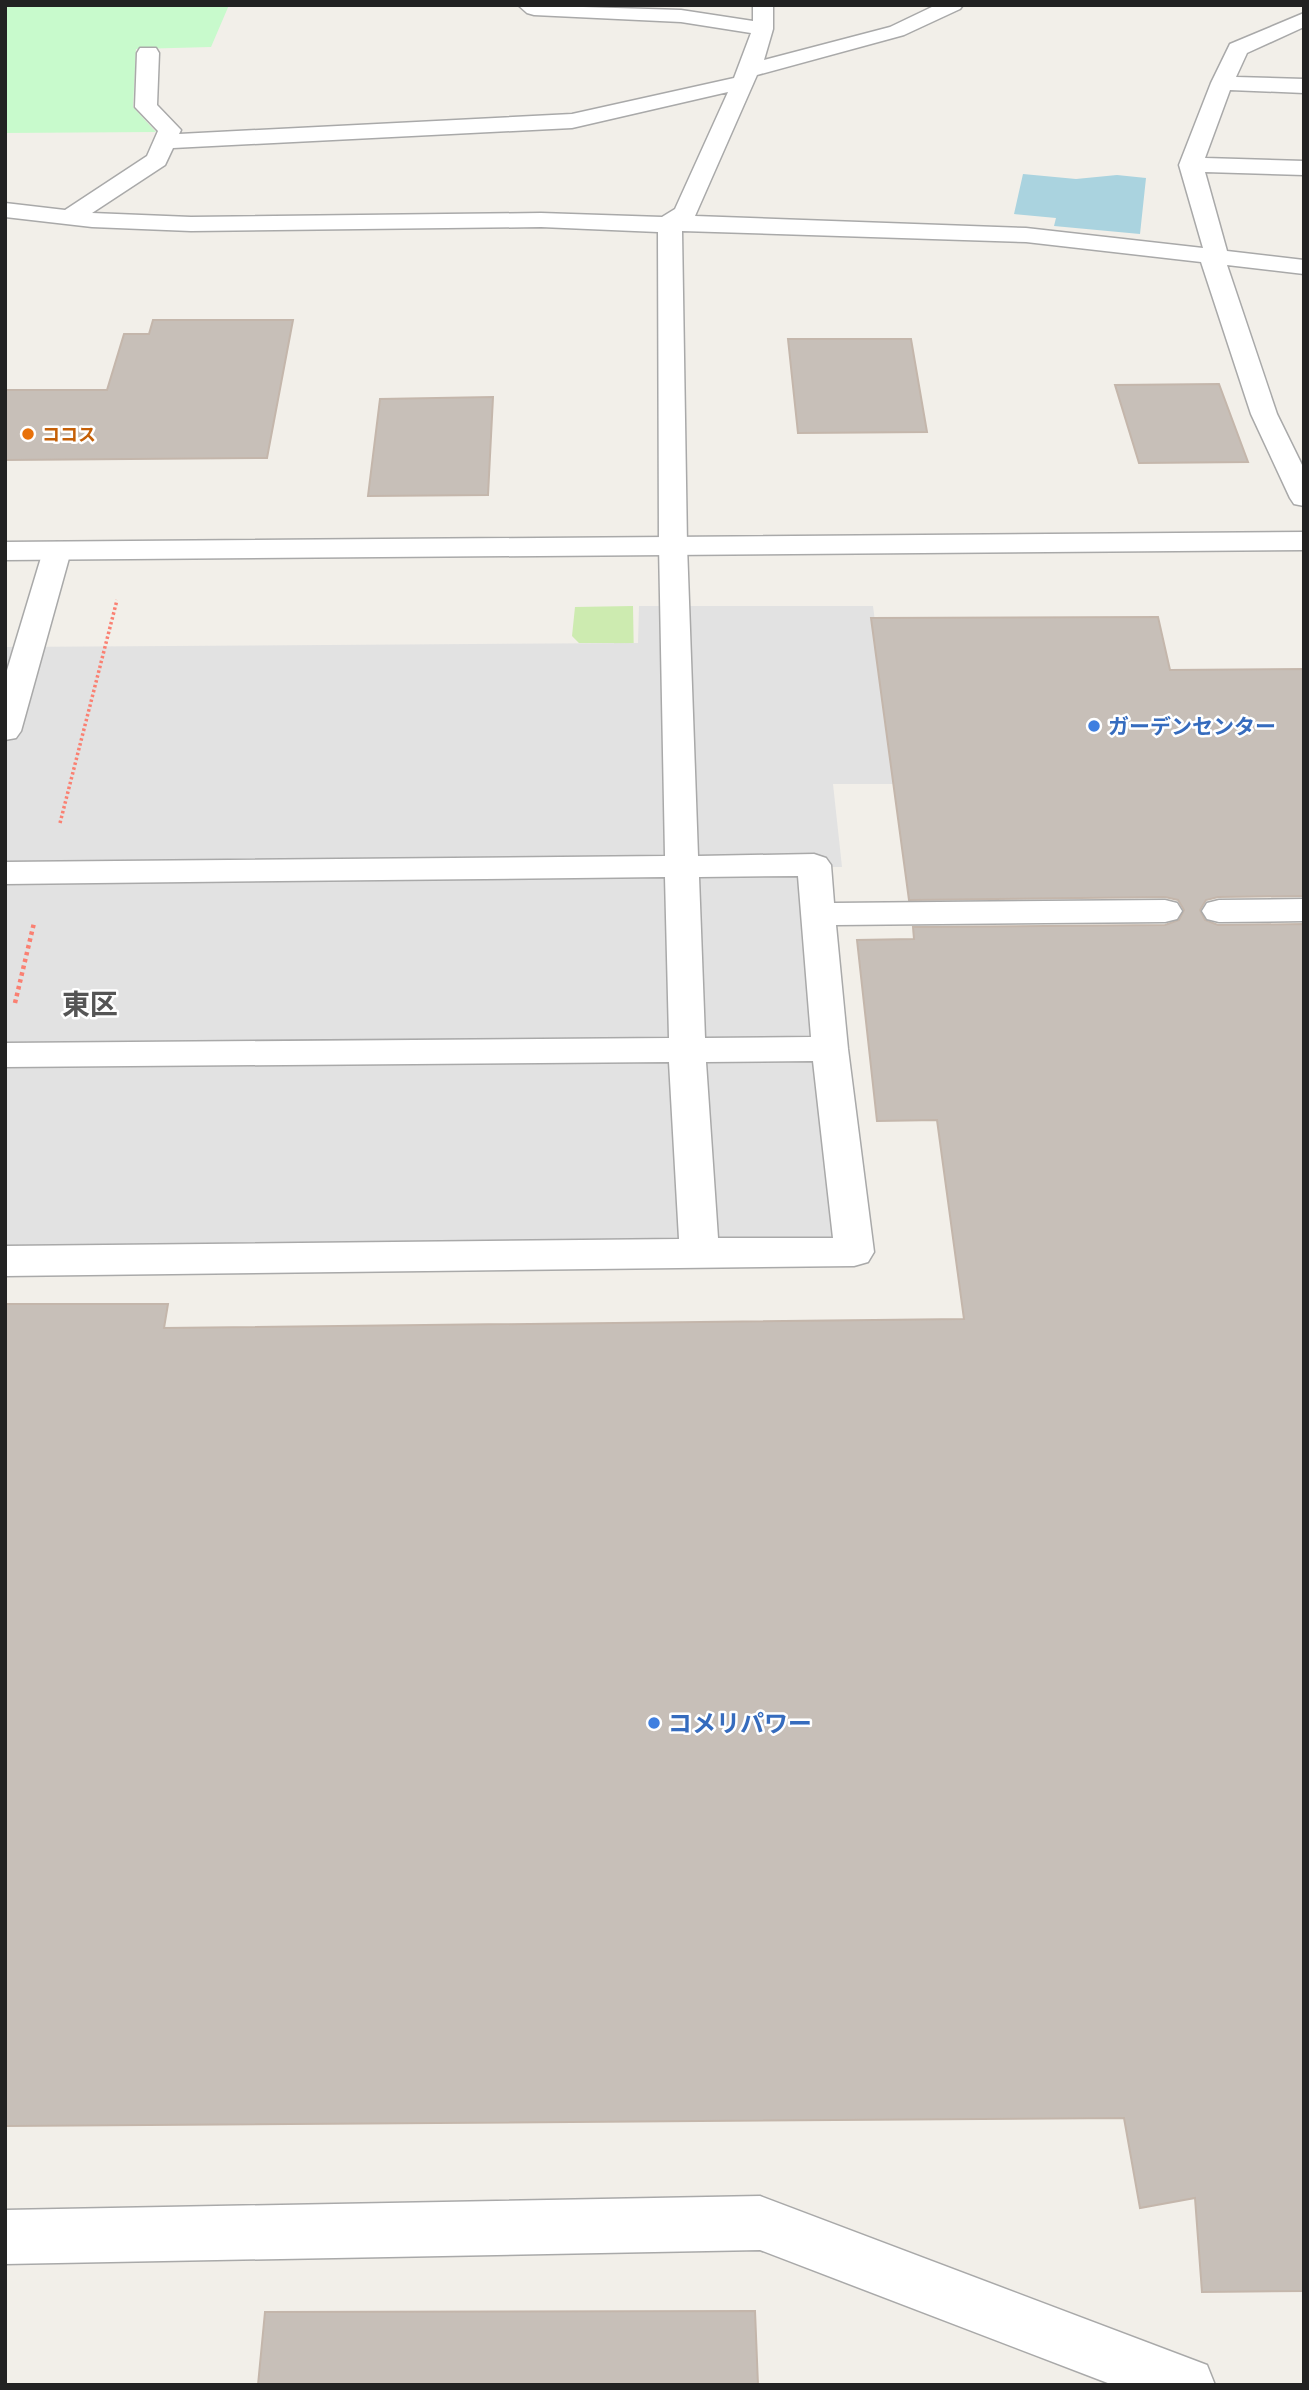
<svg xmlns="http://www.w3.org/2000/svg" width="1309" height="2390" viewBox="0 0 1309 2390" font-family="'Titillium Web','Noto Sans JP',sans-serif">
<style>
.grass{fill:#cdebb0}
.park{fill:#c8facc}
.parking{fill:#e2e2e2}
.water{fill:#aad3df}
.building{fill:#c7bfb8;stroke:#c4b6ab;stroke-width:2}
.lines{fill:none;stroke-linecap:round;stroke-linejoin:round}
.service-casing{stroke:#a9a9a9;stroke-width:3}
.minor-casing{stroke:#a9a9a9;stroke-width:3}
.tertiary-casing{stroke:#a9a9a9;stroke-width:3}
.path-far1{stroke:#fa8072;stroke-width:3.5;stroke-dasharray:2.5 2.5;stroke-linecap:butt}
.path{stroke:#fa8072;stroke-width:4.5;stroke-dasharray:3.5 3.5;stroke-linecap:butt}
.service{fill:#fff;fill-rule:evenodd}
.minor{fill:#fff;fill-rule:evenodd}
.tertiary{fill:#fff;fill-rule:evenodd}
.food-dot{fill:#e8710a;stroke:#fff;stroke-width:2.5}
.shop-dot{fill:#3f7fe0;stroke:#fff;stroke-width:2.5}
.labels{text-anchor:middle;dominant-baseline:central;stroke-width:5;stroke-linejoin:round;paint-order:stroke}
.far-food-label{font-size:18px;font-weight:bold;fill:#c56008;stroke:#fff;text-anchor:start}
.shop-label{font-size:21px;font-weight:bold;fill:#366cbe;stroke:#fff;text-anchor:start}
.near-shop-label{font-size:24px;font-weight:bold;fill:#366cbe;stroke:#fff;text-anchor:start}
.district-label{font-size:28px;font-weight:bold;fill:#555;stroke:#fff}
</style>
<rect width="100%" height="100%" fill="#f2efe9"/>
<!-- grass -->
<path class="grass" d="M 633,606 L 637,831 L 614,643 L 579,643 L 572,636 L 575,607 Z"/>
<!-- park -->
<path class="park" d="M 5,5 L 229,5 L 211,47 L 136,49 L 133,107 L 156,132 L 5,133 Z"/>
<!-- parking -->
<path class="parking" d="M 639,606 L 873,606 L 896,784 L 833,784 L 842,867 L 819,867 L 854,1253 L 5,1260 L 5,647 L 638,643 Z"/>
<!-- water -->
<path class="water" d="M 1023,174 L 1076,179 L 1117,175 L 1146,178 L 1140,234 L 1054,226 L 1056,218 L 1014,214 Z"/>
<!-- building -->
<path class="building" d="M 153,320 L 293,320 L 267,458 L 5,460 L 5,390 L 107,390 L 124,334 L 149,334 Z
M 788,339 L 911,339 L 927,432 L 798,433 Z
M 1219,384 L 1248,462 L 1139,463 L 1115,385 Z
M 493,397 L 488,495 L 368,496 L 380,399 Z
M 1158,617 L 1170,670 L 1304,669 L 1304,896 L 1218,897 L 1206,900 L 1200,910 L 1205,920 L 1218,925 L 1304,924 L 1304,2291 L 1202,2292 L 1195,2198 L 1140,2208 L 1124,2118 L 5,2126 L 5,1304 L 168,1304 L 164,1328 L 964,1319 L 937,1120 L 877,1121 L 857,940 L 914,939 L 913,927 L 1165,925 L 1179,920 L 1184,910 L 1178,900 L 1165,897 L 909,900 L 871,618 Z
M 755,2311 L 758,2385 L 258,2385 L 265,2312 Z"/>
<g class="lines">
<defs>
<path id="service" d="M 673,536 L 683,539 L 687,545 L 698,856 L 814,854 L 826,858 L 831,865 L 834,903 L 1165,900 L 1177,903 L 1182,911 L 1177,919 L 1165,922 L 836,925 L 848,1049 L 874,1252 L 868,1262 L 854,1266 L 5,1276 L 5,1246 L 679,1239 L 669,1062 L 5,1067 L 5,1043 L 669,1038 L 665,877 L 5,884 L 5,862 L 665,856 L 659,545 L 663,539 ZM 798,876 L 811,1037 L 705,1038 L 699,877 ZM 813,1061 L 833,1238 L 718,1238 L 706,1062 Z
M 57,542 L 67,545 L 71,551 L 21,731 L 16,738 L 5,740 L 5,677 L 43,551 L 47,545 Z
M 1304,899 L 1304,921 L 1219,922 L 1207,919 L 1202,911 L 1207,903 L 1219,900 Z"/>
<path id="minor" d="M 518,5 L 681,10 L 753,21 L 753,5 L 773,5 L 773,29 L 764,60 L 890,27 L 936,5 L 963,5 L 960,9 L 904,35 L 757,75 L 695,216 L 1026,228 L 1203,248 L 1179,165 L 1211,83 L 1230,44 L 1304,13 L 1304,27 L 1247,53 L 1236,77 L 1304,79 L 1304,93 L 1230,90 L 1205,158 L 1304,161 L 1304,175 L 1205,172 L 1227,251 L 1304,260 L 1304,274 L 1227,265 L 1277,414 L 1304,469 L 1304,506 L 1294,504 L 1290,498 L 1251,414 L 1201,262 L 1026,242 L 682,231 L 687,545 L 683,551 L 673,554 L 663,551 L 659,545 L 658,232 L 541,227 L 191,231 L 92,227 L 5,217 L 5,203 L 65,210 L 147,156 L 158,131 L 135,107 L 137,53 L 140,48 L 156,48 L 159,53 L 157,105 L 181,130 L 179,134 L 572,114 L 734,78 L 751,33 L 681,22 L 534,15 L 527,13 ZM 728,92 L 675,209 L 662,217 L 541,213 L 191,217 L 92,213 L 165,165 L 173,148 L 572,128 Z
M 760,2196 L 1207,2365 L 1215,2385 L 1113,2385 L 760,2250 L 5,2264 L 5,2210 Z"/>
<path id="tertiary" d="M 1304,532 L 1304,550 L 5,560 L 5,542 Z"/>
</defs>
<!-- service casing -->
<use href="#service" class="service-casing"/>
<!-- minor casing -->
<use href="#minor" class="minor-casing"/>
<!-- tertiary casing -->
<use href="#tertiary" class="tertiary-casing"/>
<!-- path-far1 -->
<path class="path-far1" d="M 60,823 L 117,600"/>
<!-- path -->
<path class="path" d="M 15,1003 L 34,923"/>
<!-- service -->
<use href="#service" class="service"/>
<!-- minor -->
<use href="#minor" class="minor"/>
<!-- tertiary -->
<use href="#tertiary" class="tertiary"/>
</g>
<!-- markers -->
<circle class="food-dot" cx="28" cy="434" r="7"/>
<g class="shop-dot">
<circle cx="1094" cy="726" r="7"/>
<circle cx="654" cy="1723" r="7"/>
</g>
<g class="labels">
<!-- far-food labels -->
<g class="far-food-label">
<text x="42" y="434">ココス</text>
</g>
<!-- shop labels -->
<g class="shop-label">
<text x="1108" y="726">ガーデンセンター</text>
</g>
<!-- near-shop labels -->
<g class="near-shop-label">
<text x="668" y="1723">コメリパワー</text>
</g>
<!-- district labels -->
<g class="district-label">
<text x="90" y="1003">東区</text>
</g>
</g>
<!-- border -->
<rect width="1309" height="2390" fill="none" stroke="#222222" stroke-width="14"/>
</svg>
